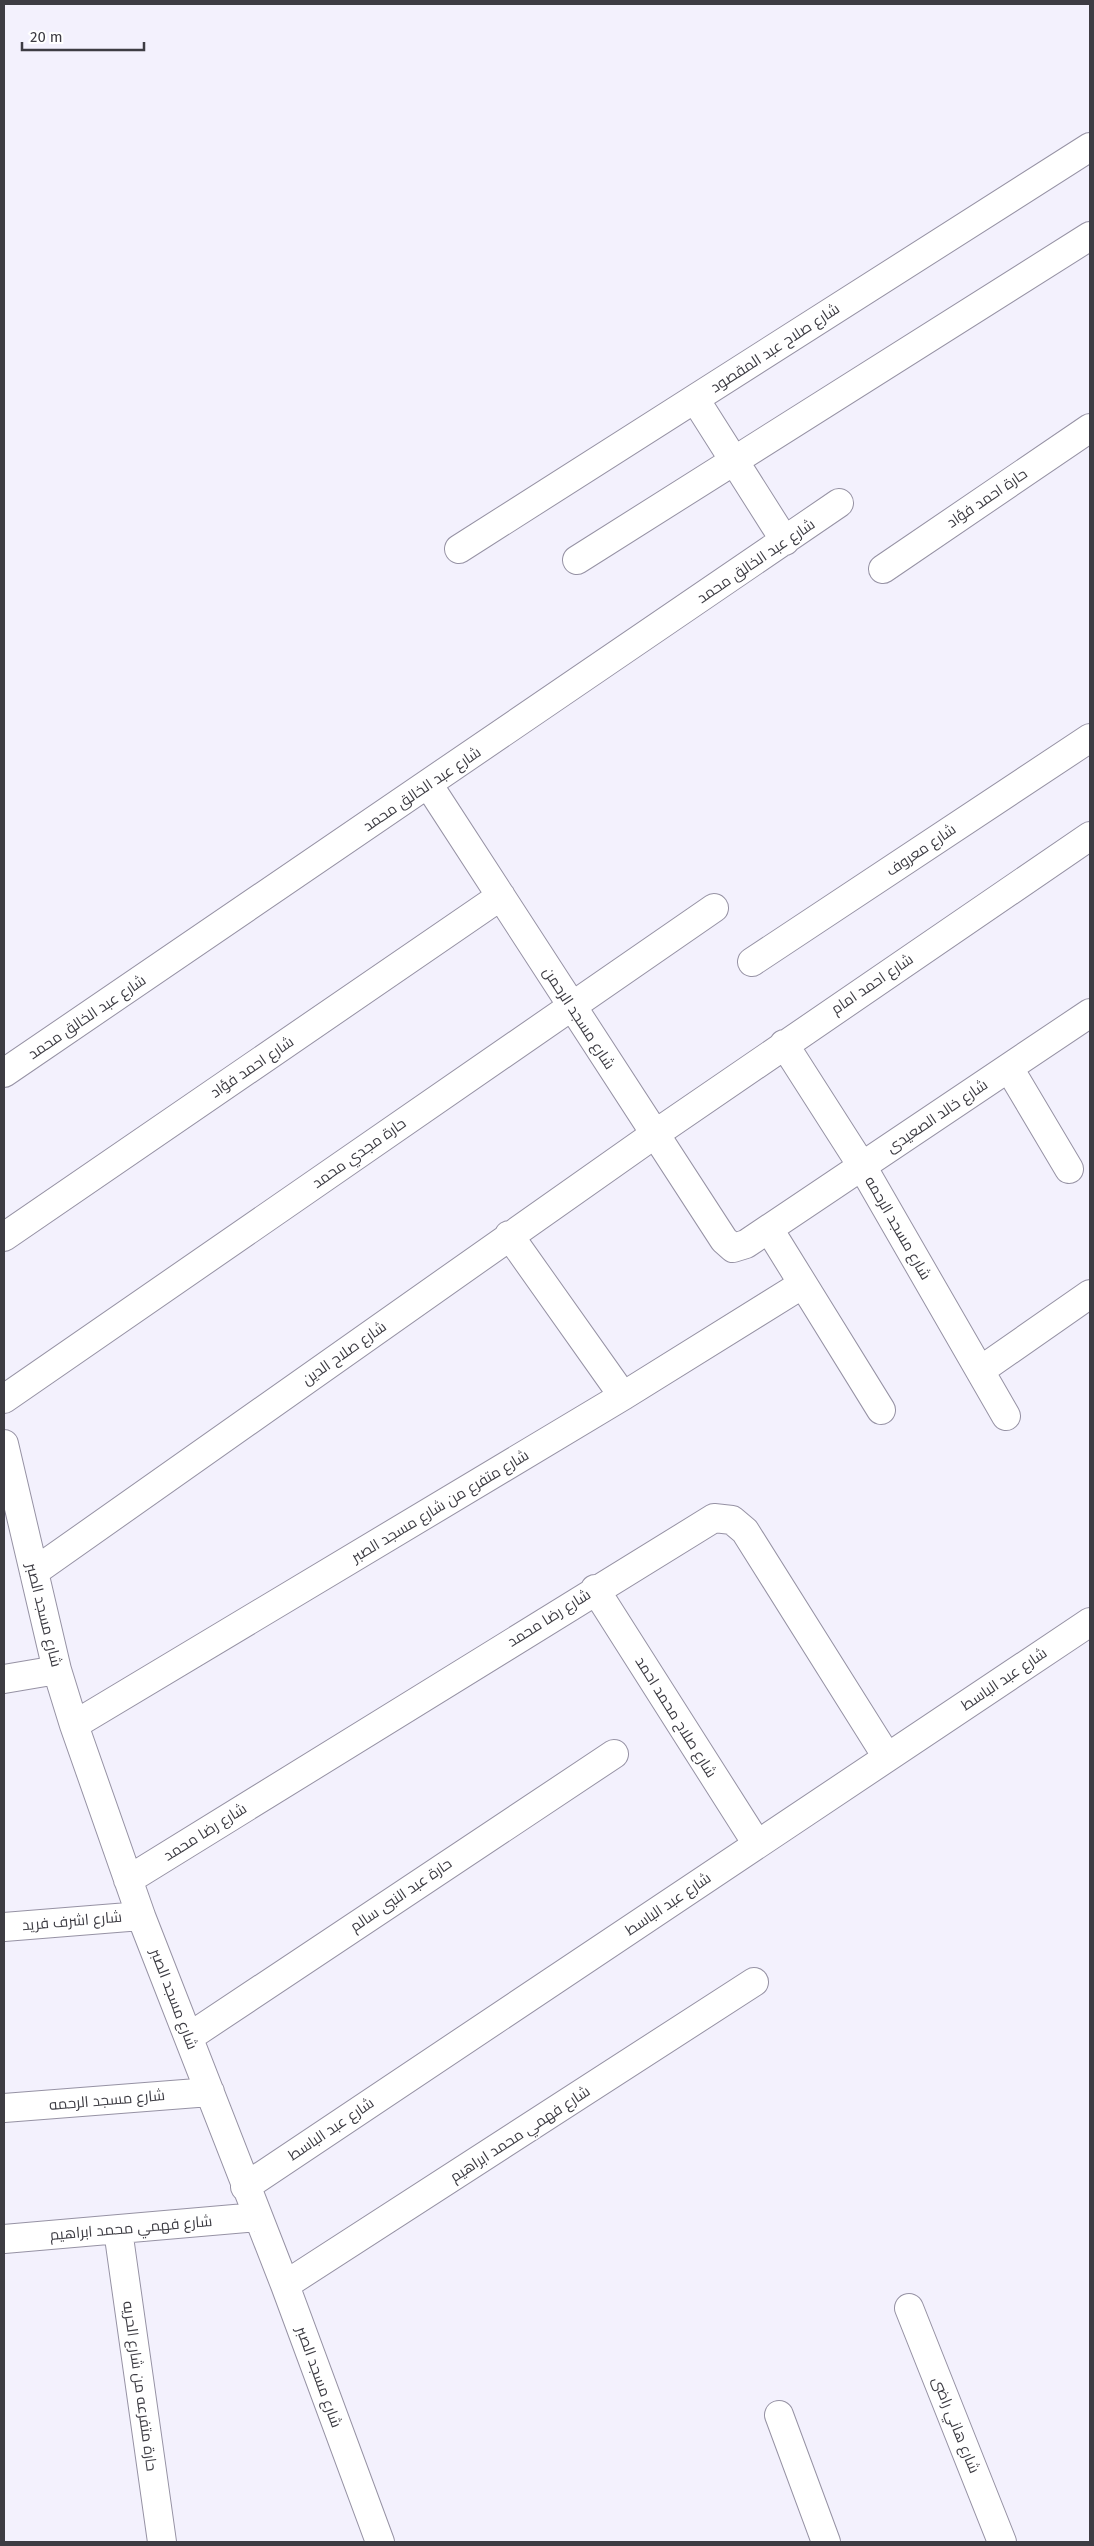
<svg xmlns="http://www.w3.org/2000/svg" width="1094" height="2546" viewBox="0 0 1094 2546" font-family="'Fira Sans',Cairo,sans-serif">
<style>
.lines{fill:none;stroke-linecap:round;stroke-linejoin:round}
.street-casing{stroke:#9692a4;stroke-width:30}
.street{stroke:#fff;stroke-width:28}
.labels{text-anchor:middle;dominant-baseline:central;stroke-width:4;stroke-linejoin:round;paint-order:stroke}
.street-label{font-size:15px;fill:#3d3c43;stroke:#fff}
</style>
<rect width="100%" height="100%" fill="#f3f1fd"/>
<g class="lines">
<defs>
<path id="street" d="M 695,399 L 785,541
M 459,549 L 1090,147
M 577,560 L 1090,236
M 883,569 L 1090,428
M 428,784 L 724,1240 L 733,1248 L 746,1244 L 1090,1013
M 752,962 L 1090,738
M 784,1044 L 862,1166 L 1006,1416
M 1009,1068 L 1069,1169
M 4,1073 L 839,503
M 769,1229 L 881,1410
M 509,1235 L 623,1396
M 4,1237 L 501,896
M 981,1370 L 1090,1294
M 4,1399 L 714,908
M 4,1444 L 57,1670 L 74,1725 L 141,1916 L 285,2285 L 380,2542
M 34,1572 L 655,1134 L 1090,836
M 595,1589 L 757,1844
M 4,1679 L 57,1670
M 74,1725 L 623,1396 L 803,1284
M 128,1880 L 714,1518 L 732,1520 L 745,1531 L 887,1757
M 4,1927 L 141,1916
M 189,2037 L 614,1754
M 4,2108 L 210,2092
M 245,2187 L 1090,1622
M 118,2230 L 162,2542
M 4,2239 L 258,2217
M 285,2285 L 754,1982
M 909,2308 L 1002,2542
M 779,2415 L 826,2542"/>
</defs>
<!-- street casing -->
<use href="#street" class="street-casing"/>
<!-- street -->
<use href="#street" class="street"/>
</g>
<g class="labels">
<!-- street labels -->
<g class="street-label">
<text transform="translate(775 348) rotate(-33)">شارع صلاح عبد المقصود</text>
<text transform="translate(987 498) rotate(-34)">حارة احمد فؤاد</text>
<text transform="translate(756 561) rotate(-34)">شارع عبد الخالق محمد</text>
<text transform="translate(422 789) rotate(-34)">شارع عبد الخالق محمد</text>
<text transform="translate(921 850) rotate(-34)">شارع معروف</text>
<text transform="translate(872 984) rotate(-34)">شارع احمد امام</text>
<text transform="translate(87 1017) rotate(-34)">شارع عبد الخالق محمد</text>
<text transform="translate(579 1018) rotate(57)">شارع مسجد الرحمن</text>
<text transform="translate(252 1067) rotate(-34)">شارع احمد فؤاد</text>
<text transform="translate(937 1116) rotate(-34)">شارع خالد الصعيدى</text>
<text transform="translate(359 1153) rotate(-35)">حارة مجدي محمد</text>
<text transform="translate(898 1228) rotate(60)">شارع مسجد الرحمه</text>
<text transform="translate(344 1353) rotate(-35)">شارع صلاح الدين</text>
<text transform="translate(440 1506) rotate(-31)">شارع متفرع من شارع مسجد الصبر</text>
<text transform="translate(44 1615) rotate(76)">شارع مسجد الصبر</text>
<text transform="translate(549 1618) rotate(-32)">شارع رضا محمد</text>
<text transform="translate(1004 1679) rotate(-34)">شارع عبد الباسط</text>
<text transform="translate(676 1717) rotate(58)">شارع صلاح محمد احمد</text>
<text transform="translate(205 1832) rotate(-32)">شارع رضا محمد</text>
<text transform="translate(401 1895) rotate(-34)">حارة عبد النبى سالم</text>
<text transform="translate(668 1904) rotate(-34)">شارع عبد الباسط</text>
<text transform="translate(72 1921) rotate(-5)">شارع اشرف فريد</text>
<text transform="translate(174 1999) rotate(69)">شارع مسجد الصبر</text>
<text transform="translate(107 2100) rotate(-5)">شارع مسجد الرحمه</text>
<text transform="translate(331 2129) rotate(-34)">شارع عبد الباسط</text>
<text transform="translate(520 2134) rotate(-33)">شارع فهمي محمد ابراهيم</text>
<text transform="translate(131 2228) rotate(-5)">شارع فهمي محمد ابراهيم</text>
<text transform="translate(319 2377) rotate(70)">شارع مسجد الصبر</text>
<text transform="translate(140 2386) rotate(82)">حارة متفرعه من شارع الحريه</text>
<text transform="translate(956 2425) rotate(68)">شارع هاني راضى</text>
</g>
</g>
<!-- border -->
<rect width="1094" height="2546" fill="none" stroke="#3d3c43" stroke-width="10"/>
<!-- scale -->
<path d="M22 42v8h122v-8" fill="none" stroke="#3d3c43" stroke-width="2.5"/>
<text x="30" y="42" font-size="15" fill="#3d3c43" stroke="#ffffff" stroke-width="4" paint-order="stroke">20 m</text>
</svg>
